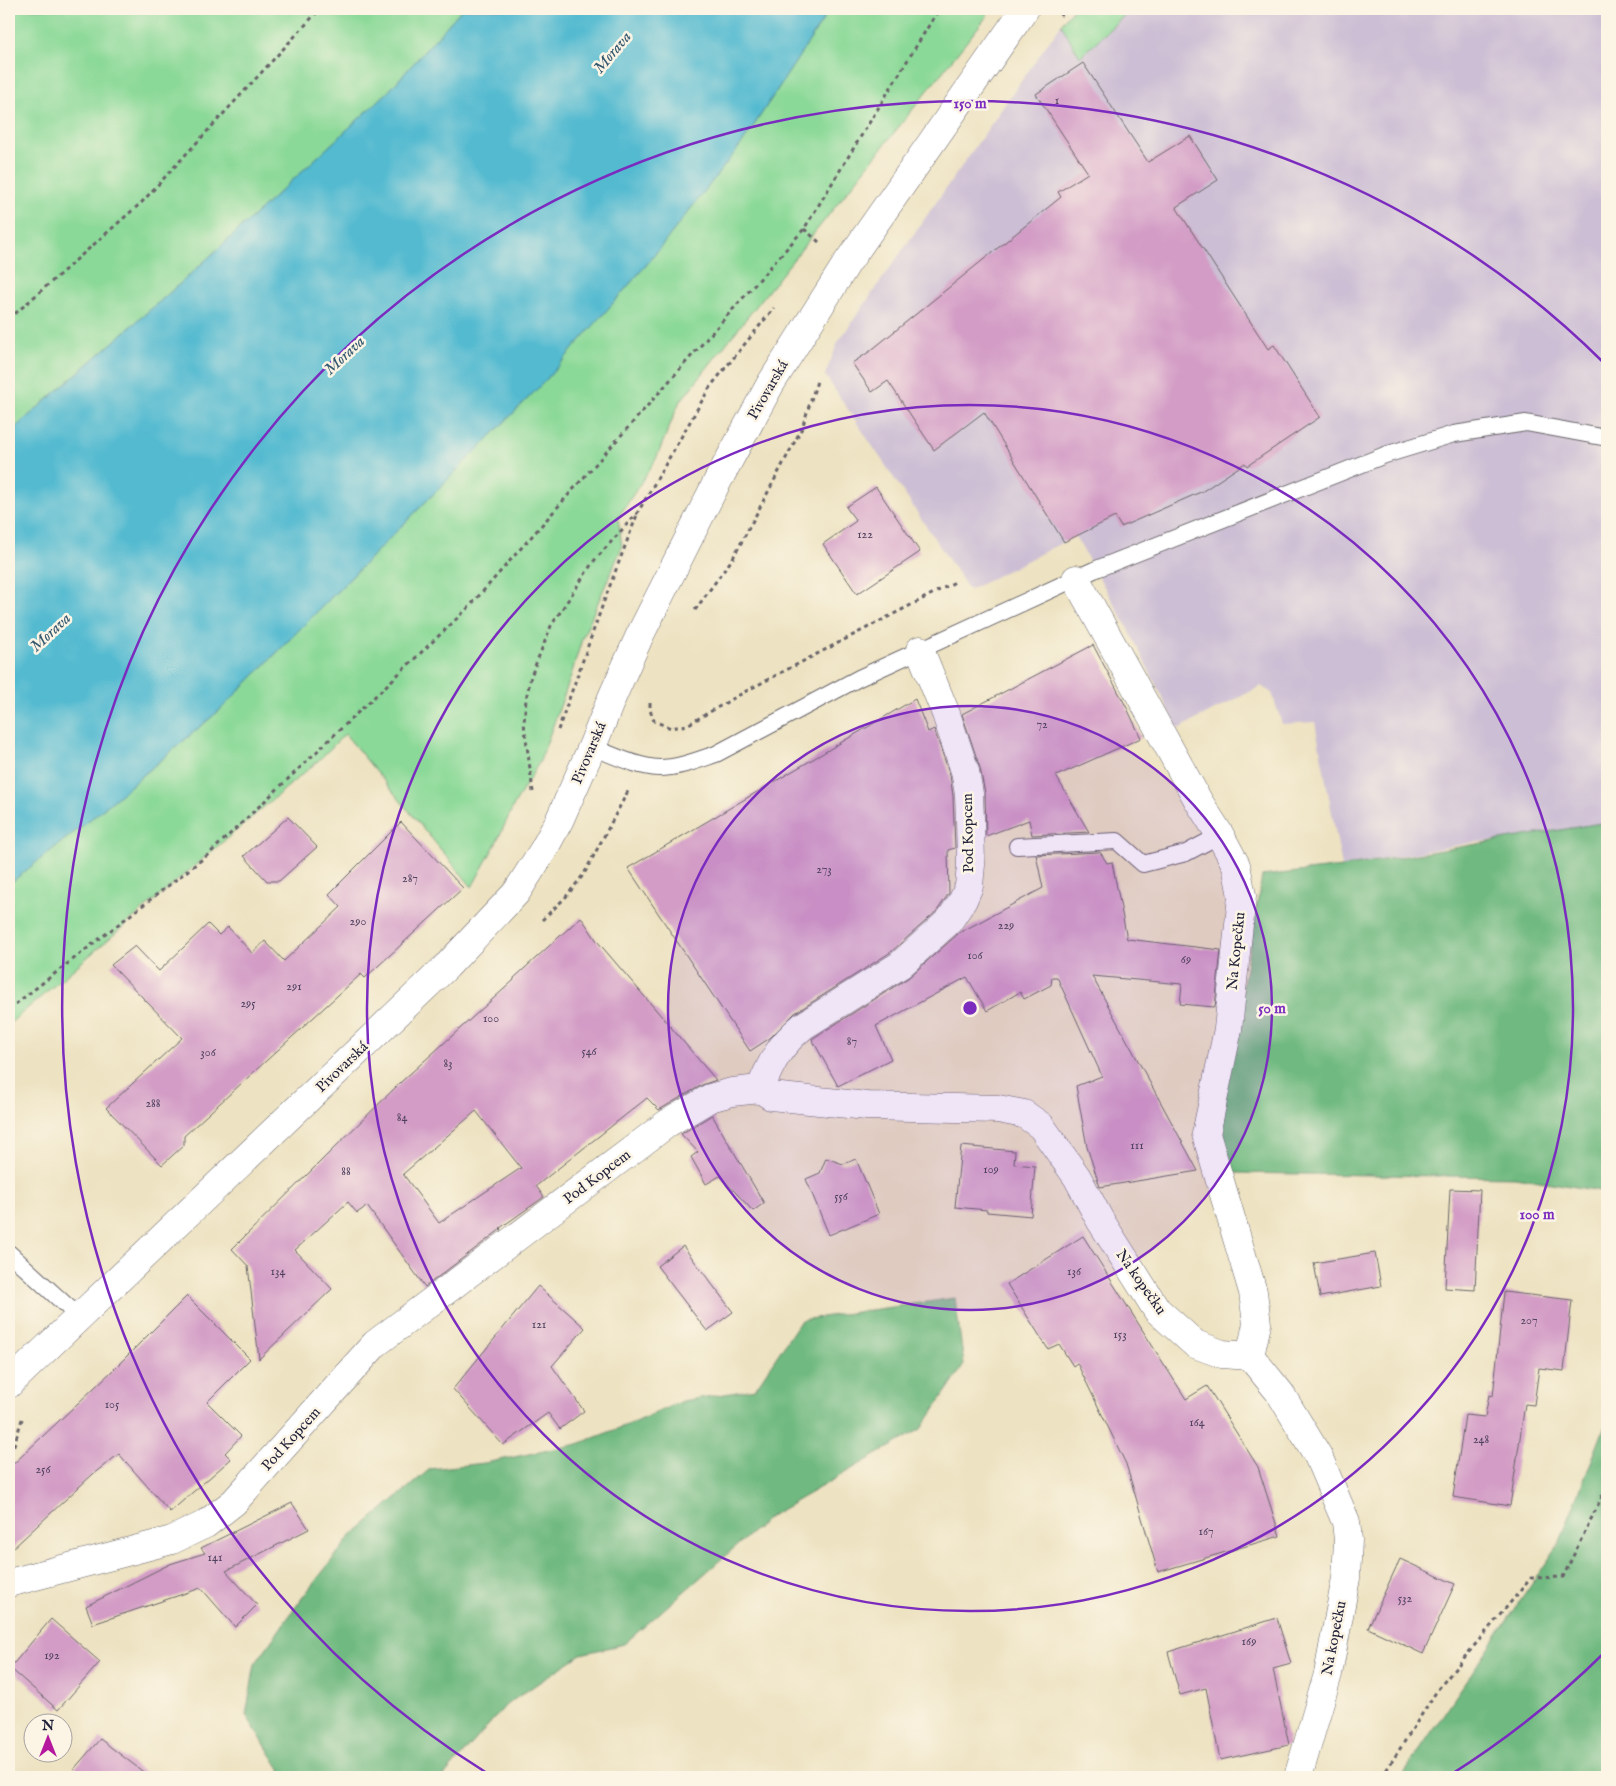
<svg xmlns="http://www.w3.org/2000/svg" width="1616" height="1786" viewBox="0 0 1616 1786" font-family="'IM FELL English',serif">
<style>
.industrial{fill:#ccbed4}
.green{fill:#8bd998;stroke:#567e6a}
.forest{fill:#70b980;stroke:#496e5e}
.water{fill:#52bad0;stroke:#3a6e86}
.building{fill:#d39cc6;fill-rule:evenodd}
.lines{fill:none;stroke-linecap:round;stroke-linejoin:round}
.lane-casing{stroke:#69656a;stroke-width:18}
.street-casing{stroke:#69656a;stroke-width:29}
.secondary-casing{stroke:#69656a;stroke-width:29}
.path{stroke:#69656a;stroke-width:3;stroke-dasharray:4 4;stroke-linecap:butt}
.lane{stroke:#fff;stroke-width:16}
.street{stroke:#fff;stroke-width:28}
.secondary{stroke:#fff;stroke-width:28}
.ring{fill:none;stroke:#7b2cbf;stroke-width:2.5}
.labels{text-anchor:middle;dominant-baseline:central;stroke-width:5;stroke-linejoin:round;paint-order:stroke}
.number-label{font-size:12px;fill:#4e405e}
.street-label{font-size:15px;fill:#22223b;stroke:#fcf5e5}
.water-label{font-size:16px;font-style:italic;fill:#33576f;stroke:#fcf5e5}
.centre{fill:#7b2cbf;stroke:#fcf5e5;stroke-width:2.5}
.ring-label{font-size:15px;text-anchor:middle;font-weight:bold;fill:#7b2cbf;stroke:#fcf5e5;stroke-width:5;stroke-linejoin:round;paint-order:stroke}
</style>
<rect width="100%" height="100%" fill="#fcf5e5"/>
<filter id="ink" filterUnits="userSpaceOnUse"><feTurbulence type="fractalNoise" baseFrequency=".02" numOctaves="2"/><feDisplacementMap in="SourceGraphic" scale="10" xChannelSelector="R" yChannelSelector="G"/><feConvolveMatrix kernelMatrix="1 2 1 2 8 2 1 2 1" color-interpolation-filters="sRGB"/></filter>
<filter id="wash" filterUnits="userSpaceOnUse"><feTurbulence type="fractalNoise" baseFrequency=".0096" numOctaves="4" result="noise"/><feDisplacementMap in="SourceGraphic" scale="20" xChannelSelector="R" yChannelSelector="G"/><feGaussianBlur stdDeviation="1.12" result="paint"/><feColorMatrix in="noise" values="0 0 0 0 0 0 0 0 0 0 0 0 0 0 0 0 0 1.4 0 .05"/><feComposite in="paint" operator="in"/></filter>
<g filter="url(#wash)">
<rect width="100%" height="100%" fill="#ede2c1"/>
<!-- industrial -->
<path class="industrial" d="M 1072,9 L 1607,9 L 1607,822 L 1512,839 L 1474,842 L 1342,867 L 1315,722 L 1282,724 L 1272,693 L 1261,686 L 1178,729 L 1128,628 L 1075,536 L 969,590 L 825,375 L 838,342 Z"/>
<!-- green -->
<path class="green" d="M 9,9 L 462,9 L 388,92 L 182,282 L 9,433 Z
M 830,9 L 988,9 L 987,16 L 679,403 L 656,459 L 618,518 L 622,547 L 582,639 L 570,679 L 540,761 L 514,805 L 495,845 L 472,887 L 345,734 L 319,760 L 9,1024 L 9,884 L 102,810 L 221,709 L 545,381 L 648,263 L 743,142 Z
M 1073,9 L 1131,9 L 1080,57 L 1061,24 Z"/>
<!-- forest -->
<path class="forest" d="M 1607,822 L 1607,1192 L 1515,1177 L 1232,1173 L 1217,1134 L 1262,876 L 1342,867 Z
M 955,1298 L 964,1365 L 921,1429 L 772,1515 L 624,1644 L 581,1654 L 506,1705 L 443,1777 L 286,1777 L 282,1772 L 246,1715 L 255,1664 L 302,1598 L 351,1536 L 430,1469 L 485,1463 L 578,1444 L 640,1420 L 682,1401 L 755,1389 L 801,1320 Z
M 1607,1421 L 1607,1777 L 1401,1777 L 1559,1544 Z"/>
<!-- water -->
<path class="water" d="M 462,9 L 830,9 L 743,142 L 648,263 L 545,381 L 221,709 L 102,810 L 9,884 L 9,433 L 182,282 L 388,92 Z"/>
<g id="blocks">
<!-- building -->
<path class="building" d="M 1083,63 L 1148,162 L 1190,136 L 1218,180 L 1176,207 L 1268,349 L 1274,345 L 1320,417 L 1247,466 L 1245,463 L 1203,491 L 1121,527 L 1115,517 L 1064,542 L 984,412 L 934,450 L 888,381 L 872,392 L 852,363 L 869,352 L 1061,197 L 1058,192 L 1088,173 L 1036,94 Z
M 876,487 L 920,552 L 857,594 L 823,544 L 856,521 L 846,507 Z
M 1093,645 L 1127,708 L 1141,738 L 1056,776 L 1089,832 L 1032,835 L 1029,820 L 986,836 L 985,793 L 980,768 L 962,714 Z
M 915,699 L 928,732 L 934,729 L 950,775 L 953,796 L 955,848 L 948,850 L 949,893 L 937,911 L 891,952 L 795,1013 L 770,1038 L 750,1051 L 628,868 Z
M 288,817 L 317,847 L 279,881 L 267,881 L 244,856 Z
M 401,822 L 463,888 L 365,978 L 361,974 L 184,1136 L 184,1145 L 162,1165 L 106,1108 L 182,1038 L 111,965 L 135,946 L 159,971 L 208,924 L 219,935 L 228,927 L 252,953 L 265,941 L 284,961 L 341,907 L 329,894 Z
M 1100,852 L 1107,863 L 1112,862 L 1127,939 L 1221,950 L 1215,1007 L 1180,1004 L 1182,984 L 1092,976 L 1198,1171 L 1100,1187 L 1087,1147 L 1076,1086 L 1102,1076 L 1057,977 L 1052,977 L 1051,985 L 1024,999 L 1020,992 L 987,1011 L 967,977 L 876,1026 L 891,1059 L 838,1086 L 812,1039 L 908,978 L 959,933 L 1043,888 L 1036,855 Z
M 581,917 L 597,941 L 716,1080 L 702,1085 L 659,1110 L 647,1098 L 536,1186 L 544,1197 L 500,1228 L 501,1229 L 425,1287 L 367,1206 L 357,1213 L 348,1202 L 295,1250 L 332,1289 L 259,1359 L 248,1266 L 232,1249 L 402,1081 L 514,980 L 514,978 ZM 476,1111 L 521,1168 L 439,1223 L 403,1174 Z
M 712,1115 L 764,1203 L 753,1211 L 720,1176 L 706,1184 L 691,1157 L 698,1152 L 681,1134 Z
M 961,1146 L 1015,1151 L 1014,1164 L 1035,1166 L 1031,1216 L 987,1212 L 987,1210 L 955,1207 Z
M 826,1158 L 843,1164 L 856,1159 L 879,1214 L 829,1235 L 806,1179 L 820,1173 Z
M 1450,1189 L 1480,1190 L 1475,1290 L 1445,1288 Z
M 1083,1236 L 1186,1399 L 1207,1386 L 1258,1467 L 1280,1536 L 1158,1572 L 1126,1464 L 1077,1363 L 1073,1366 L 1059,1344 L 1048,1349 L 1007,1284 Z
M 683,1246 L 733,1312 L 707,1331 L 657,1266 Z
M 1375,1253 L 1381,1286 L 1320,1297 L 1314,1263 Z
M 538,1286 L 585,1328 L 552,1366 L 584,1411 L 560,1429 L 548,1413 L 503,1445 L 453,1389 Z
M 1504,1292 L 1572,1300 L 1564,1371 L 1539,1368 L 1534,1405 L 1525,1404 L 1510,1506 L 1453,1497 L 1465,1415 L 1485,1417 L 1489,1395 L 1493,1396 Z
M 187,1296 L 250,1359 L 207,1402 L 241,1436 L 225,1453 L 231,1459 L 170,1512 L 119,1454 L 93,1474 L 9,1552 L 9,1468 L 111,1372 Z
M 292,1503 L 309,1529 L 226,1571 L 257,1605 L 235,1627 L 201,1588 L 93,1624 L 86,1606 L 170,1564 L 205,1553 L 201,1548 Z
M 1400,1559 L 1455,1584 L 1423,1654 L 1368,1628 Z
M 1277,1618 L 1291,1664 L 1273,1669 L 1289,1745 L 1220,1760 L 1206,1688 L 1180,1695 L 1168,1652 Z
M 51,1619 L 100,1662 L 58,1710 L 10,1668 Z
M 100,1739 L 150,1777 L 67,1777 Z"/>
</g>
</g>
<g filter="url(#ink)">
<use href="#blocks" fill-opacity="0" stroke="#69656a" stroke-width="1"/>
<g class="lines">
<defs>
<path id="lane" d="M 592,747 C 613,755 637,767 659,768 C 679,768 698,760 716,754 L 859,678 L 1094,570 L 1385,455 L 1454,434 L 1526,423 L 1607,438
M 1017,846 L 1117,841 L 1143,864 L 1186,853 L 1220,835
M 9,1253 L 80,1318"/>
<path id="street" d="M 1076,579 L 1199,802 L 1220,835 L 1236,865 L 1242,896 L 1228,1029 L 1206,1134 L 1253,1292 L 1257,1324 L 1250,1356
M 760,1089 L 771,1096 L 867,1106 L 998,1109 L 1024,1114 L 1041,1126 L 1077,1177 L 1100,1220 L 1157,1310 L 1195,1344 L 1222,1354 L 1250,1356 L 1280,1393 L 1318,1456 L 1346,1522 L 1348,1540 L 1346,1578 L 1328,1674 L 1298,1777
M 760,1089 C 772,1061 779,1046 803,1026 L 900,965 L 949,921 L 963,900 L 969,886 L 971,865 L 970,819 L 969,794 L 965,771 L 946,714 L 920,650
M 9,1583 L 172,1540 L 206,1524 L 234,1502 L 375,1344 L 668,1123 L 710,1098 L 732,1092 L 760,1089"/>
<path id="secondary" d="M 9,1384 L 447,966 L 516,893 L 544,849 L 559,821 L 592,747 L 613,695 L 640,635 L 716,484 L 771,383 L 847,263 L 1025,9"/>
</defs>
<!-- lane casing -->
<use href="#lane" class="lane-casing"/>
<!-- street casing -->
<use href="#street" class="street-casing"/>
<!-- secondary casing -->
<use href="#secondary" class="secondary-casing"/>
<!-- path -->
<path class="path" d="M 1060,16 L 1065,9
M 804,229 L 819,242
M 9,319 L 142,202 L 320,9
M 695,610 L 733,558 L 802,428 L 818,378
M 650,703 L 650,710 L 654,721 L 671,728 L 687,725 L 748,690 L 955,582
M 558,730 L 604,601 L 637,515
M 533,792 L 524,723 L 526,699 L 531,676 L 551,626 L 593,562 L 638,512 L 710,387 L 774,308
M 542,920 L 565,898 L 584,874 L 628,791
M 9,1009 L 209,854 L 469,607 L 804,229 L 939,9
M 9,1452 L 13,1448 L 23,1416
M 1382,1777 L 1438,1689 L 1531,1578 L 1563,1577 L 1607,1486"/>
<!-- lane -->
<use href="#lane" class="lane"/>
<!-- street -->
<use href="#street" class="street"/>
<!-- secondary -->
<use href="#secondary" class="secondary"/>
</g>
</g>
<!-- distance rings -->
<circle cx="970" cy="1008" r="302" fill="#7b2cbf" fill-opacity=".12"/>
<g class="ring">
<circle cx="970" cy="1008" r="302"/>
<circle cx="970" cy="1008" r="603"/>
<path d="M1604 1653A905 905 0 0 1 1450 1775M490 1775A905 905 0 1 1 1604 363"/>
</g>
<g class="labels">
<!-- number labels -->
<g class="number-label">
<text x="1057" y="100">1</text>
<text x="865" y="534">122</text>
<text x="1042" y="724">72</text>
<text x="824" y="869">273</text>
<text x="410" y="878">287</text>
<text x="358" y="921">290</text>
<text x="1006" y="925">229</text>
<text x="975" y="955">106</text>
<text x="1186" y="959">69</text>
<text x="294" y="986">291</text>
<text x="248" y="1003">295</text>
<text x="491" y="1018">100</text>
<text x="852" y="1041">87</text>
<text x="589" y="1051">546</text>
<text x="208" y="1052">306</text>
<text x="448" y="1063">83</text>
<text x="153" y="1103">288</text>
<text x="402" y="1117">84</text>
<text x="1137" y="1145">111</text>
<text x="991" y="1169">109</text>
<text x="346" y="1171">88</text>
<text x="841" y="1196">556</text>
<text x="278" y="1271">134</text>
<text x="1074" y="1271">136</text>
<text x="1529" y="1320">207</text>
<text x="539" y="1324">121</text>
<text x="1120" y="1334">153</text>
<text x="112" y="1404">105</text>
<text x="1197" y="1422">164</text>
<text x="1481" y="1439">248</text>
<text x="43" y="1469">256</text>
<text x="1206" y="1531">167</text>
<text x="215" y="1557">141</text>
<text x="1405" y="1598">532</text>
<text x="1249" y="1641">169</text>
<text x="52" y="1655">192</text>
</g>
<!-- street labels -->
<g class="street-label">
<text transform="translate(768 390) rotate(-60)">Pivovarská</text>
<text transform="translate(589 753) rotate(-67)">Pivovarská</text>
<text transform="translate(968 833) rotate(-91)">Pod Kopcem</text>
<text transform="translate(1236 951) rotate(-84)">Na Kopečku</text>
<text transform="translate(342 1067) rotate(-44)">Pivovarská</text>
<text transform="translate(597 1177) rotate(-37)">Pod Kopcem</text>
<text transform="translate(1141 1282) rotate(55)">Na kopečku</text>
<text transform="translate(291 1439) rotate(-48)">Pod Kopcem</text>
<text transform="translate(1334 1638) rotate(-79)">Na kopečku</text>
</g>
<!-- water labels -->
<g class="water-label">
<text transform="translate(613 53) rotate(-50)">Morava</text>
<text transform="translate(345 356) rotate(-43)">Morava</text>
<text transform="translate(51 633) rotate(-43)">Morava</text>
</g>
</g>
<circle cx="970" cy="1008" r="8" class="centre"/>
<g class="ring-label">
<text x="970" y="108">150 m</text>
<text x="1272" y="1013">50 m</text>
<text x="1537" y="1219">100 m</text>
</g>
<!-- margin -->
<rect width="1616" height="1786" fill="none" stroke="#fcf5e5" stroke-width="30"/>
<!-- north arrow -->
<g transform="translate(48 1738)"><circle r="24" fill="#fcf5e5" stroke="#a5a1a1"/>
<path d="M0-4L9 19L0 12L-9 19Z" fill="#b5179e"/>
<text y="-8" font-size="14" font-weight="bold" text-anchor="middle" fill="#22223b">N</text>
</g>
</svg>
